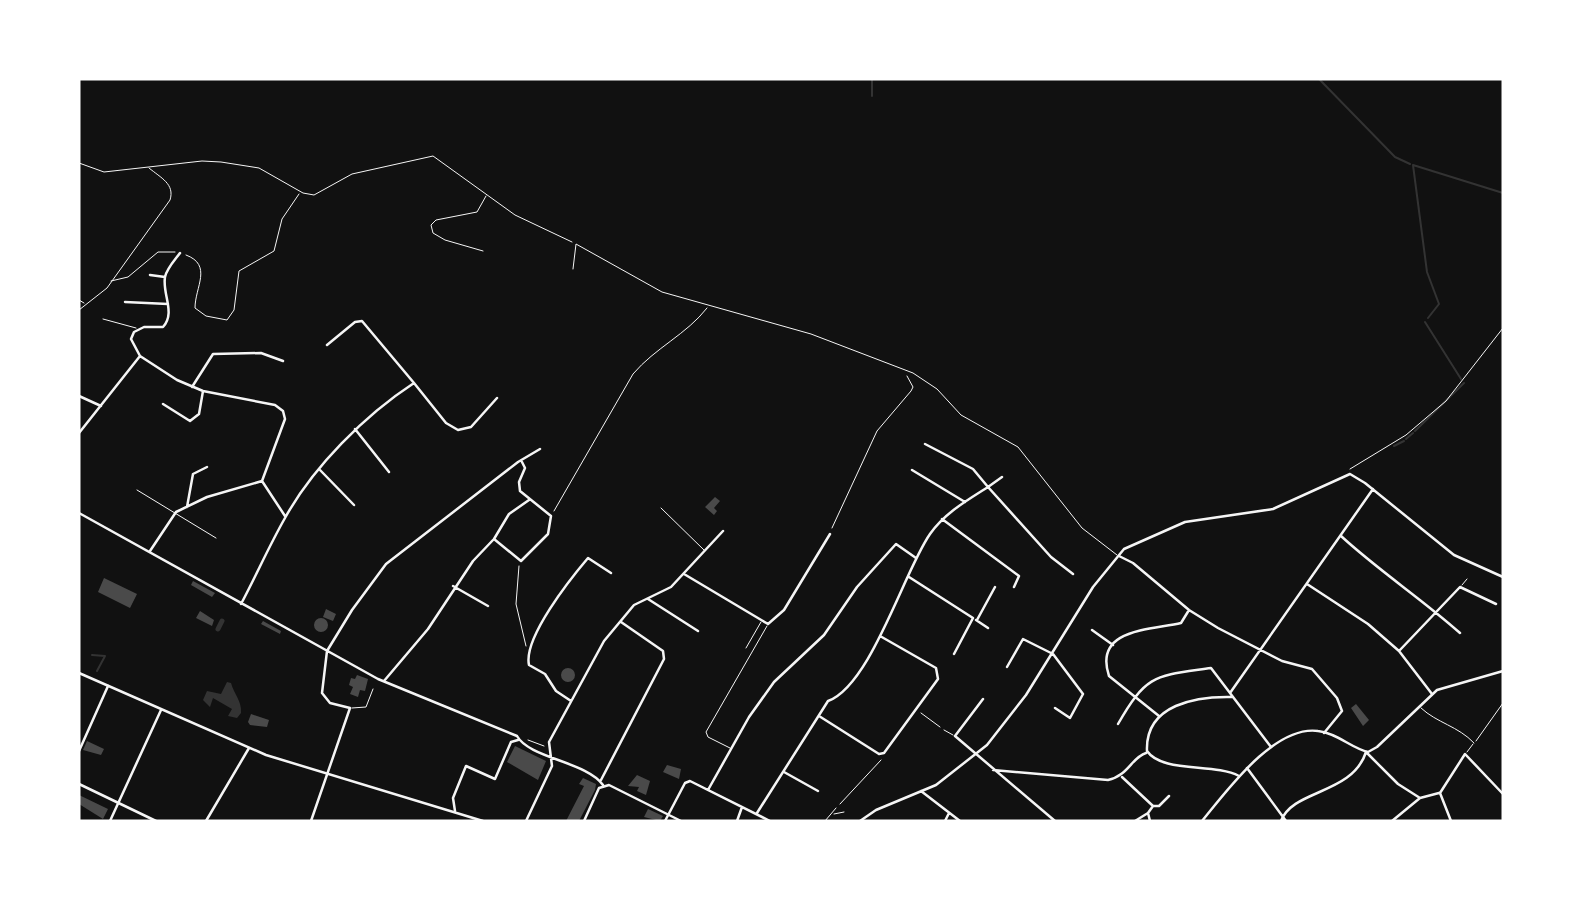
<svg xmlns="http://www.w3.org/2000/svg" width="1582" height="900" viewBox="0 0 1582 900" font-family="'Titillium Web',sans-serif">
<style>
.water{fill:#333}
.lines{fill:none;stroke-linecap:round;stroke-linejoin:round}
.stream{stroke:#333;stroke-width:2}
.canal{stroke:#333;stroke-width:5}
.building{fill:#4a4a4a}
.path{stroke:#f5f5f5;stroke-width:1}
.service{stroke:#f5f5f5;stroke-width:1}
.minor{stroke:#f5f5f5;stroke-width:2.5}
.tertiary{stroke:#f5f5f5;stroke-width:2.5}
</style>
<rect width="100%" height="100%" fill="#111"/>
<!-- water -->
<path class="water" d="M 227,682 L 231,683 C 234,694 242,701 241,713 L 237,718 L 228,716 L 232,709 L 213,698 L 210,707 L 203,700 L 207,691 L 221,694 Z"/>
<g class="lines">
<!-- stream -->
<path class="stream" d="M 1319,79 L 1395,157 L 1410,164
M 872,96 L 872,79
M 1428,318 L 1439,304 L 1427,272 L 1413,165 L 1503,193
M 1425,322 L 1461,379
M 1415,431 L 1464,383
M 1406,439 L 1413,433
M 1394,446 L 1404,441
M 92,655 L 105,656 L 97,671"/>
<!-- canal -->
<path class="canal" d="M 218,629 L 222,621"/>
</g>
<!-- building -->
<path class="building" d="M 715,497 L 720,501 L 714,508 L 717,511 L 714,515 L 705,507 Z
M 104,578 L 137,594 L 130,608 L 98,592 Z
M 193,581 L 215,593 L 212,597 L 191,585 Z
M 326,609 L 336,614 L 333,621 L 323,617 Z
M 200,611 L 214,620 L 212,626 L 196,618 Z
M314 625a7 7 0 1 1 14 0a7 7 0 1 1-14 0Z
M 263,621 L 281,631 L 280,634 L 261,624 Z
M561 675a7 7 0 1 1 14 0a7 7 0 1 1-14 0Z
M 357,675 L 368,679 L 365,691 L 360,690 L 358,697 L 350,694 L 353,687 L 349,685 L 351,678 L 355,679 Z
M 1356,704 L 1369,720 L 1363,726 L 1351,708 Z
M 251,714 L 269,720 L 267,727 L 250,725 L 248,722 Z
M 87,741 L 104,749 L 101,755 L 83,750 Z
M 515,746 L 546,761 L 538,780 L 507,762 Z
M 667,765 L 681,769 L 679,779 L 663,772 Z
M 637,775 L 650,781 L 646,795 L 637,791 L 639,787 L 628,786 Z
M 583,778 L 596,784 L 595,790 L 579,821 L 566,821 L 584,786 L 579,784 Z
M 79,795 L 108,809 L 103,819 L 79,804 Z
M 648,809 L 663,816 L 660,821 L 644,817 Z"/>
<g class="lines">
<!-- path -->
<path class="path" d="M 79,163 L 104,172 L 202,161 L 221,162 L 259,168 L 303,193 L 314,195 L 352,174 L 433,156 L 515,215 L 572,242
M 483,251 L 445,240 L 433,233 L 431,225 L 436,220 L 477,212 L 486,196
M 186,255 C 213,265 195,287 195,308 L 206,316 L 227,320 L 234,310 L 239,271 L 274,251 L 282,219 L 299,194
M 111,281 L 128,277 L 158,252 L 175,252
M 79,300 L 84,303
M 79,310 L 107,288 L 170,200 C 175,184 161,178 149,168
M 1350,469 L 1406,435 L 1446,401 L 1503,328
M 554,511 L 633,374 C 655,348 687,334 707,308
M 832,528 L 877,431 L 911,391 L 913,387 L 907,376
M 519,566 L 516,604 L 526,646
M 921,713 L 940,727
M 528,740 L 544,746
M 840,804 L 881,760"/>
<!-- service -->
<path class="service" d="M 573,269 L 576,244 L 662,292 L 811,334 L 913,373 L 937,389 L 961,415 L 1018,447 L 1082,528 L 1117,555
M 103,319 L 136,328
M 137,490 L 216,538
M 661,508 L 704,550
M 1462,585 L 1467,579
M 746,648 L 761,622
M 352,708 L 366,707 L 373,689
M 1421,708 C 1437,723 1458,726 1474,743
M 944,730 L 953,735
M 1476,741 L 1503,703
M 730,748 L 708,737 L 706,732 L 767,626
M 1467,752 L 1473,744
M 834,814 L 844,812
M 825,821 L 836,808"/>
<!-- minor -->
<path class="minor" d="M 150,275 L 165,277
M 125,302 L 168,304
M 140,356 L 177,380 L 203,391 L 275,405 L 283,411 L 285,419 L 262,481 L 207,497 L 176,512 L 150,551
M 414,383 L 446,423 L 458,430 L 471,427 L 497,398
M 192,387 L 213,354 L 261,353 L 283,361
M 79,396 L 101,406
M 163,404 L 190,421 L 199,414 L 203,391
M 355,429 L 389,472
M 79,433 L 140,356 L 131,339 L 134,332 L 144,327 L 163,327 C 176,313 162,294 165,277 C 167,268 175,260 180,253
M 925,444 L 973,469 L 988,487 L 1002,477
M 522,462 L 525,468 L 519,482 L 520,491 L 551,516 L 548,534 L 521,561 L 494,539 L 509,514 L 529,500
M 320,470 L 354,505
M 912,470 L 965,502
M 262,481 L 285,516
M 187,507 L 193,474 L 207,467
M 79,513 L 378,679 L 517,736 C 529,758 587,762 603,785
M 942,519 L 1019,576 L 1014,587
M 1341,536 C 1379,571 1422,599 1460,633
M 1119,556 L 1133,563 L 1189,610 L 1218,628 L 1282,661 L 1312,669 L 1337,698 L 1342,711 L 1324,733
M 684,574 L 768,624 L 784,610 L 830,534
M 909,577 L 973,618 L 954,654
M 1307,584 L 1368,624 L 1399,651 L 1432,694
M 453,586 L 488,606
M 648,599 L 698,631
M 241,604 C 256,576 269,546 285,518 C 313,467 365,415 414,383 L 362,321 L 355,322 L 327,345
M 976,620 L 988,628
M 977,620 L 995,587
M 1092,630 L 1113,645
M 1399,651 L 1460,587 L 1496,604
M 1007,667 L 1023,639 L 1053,654 L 1083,694 L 1070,718 L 1055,708
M 384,681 L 428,629 L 473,561 L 493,540
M 1230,693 L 1373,489
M 1233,697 C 1197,696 1145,704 1147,751 C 1162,773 1214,763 1239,776
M 983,699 L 955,736 L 1055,821
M 571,701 L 556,691 L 545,674 L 529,665 C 523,638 571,578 588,558 L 611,573
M 819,716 L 879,754 L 884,753 L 938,679 L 936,668 L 880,636
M 1159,716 L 1109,676 C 1093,628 1152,630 1181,623 L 1189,610
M 1118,724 C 1147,673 1156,676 1211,668 L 1271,747
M 79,751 L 108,686
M 1247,768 L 1286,821
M 993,770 L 1108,780 C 1128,776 1132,757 1146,753
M 784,772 L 818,791
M 1122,777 L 1153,806 L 1148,813 L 1150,821
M 601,780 L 664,659 L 663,651 L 621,622
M 708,790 L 749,717 L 774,682 L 824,635 L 857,587 L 896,544 L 916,558
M 921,791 L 960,821
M 1440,793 L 1465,754 L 1503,794
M 1440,793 L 1451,821
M 1153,806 L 1159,806 L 1169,796
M 455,811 L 453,798 L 466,766 L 495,779 L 511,742 L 518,740
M 757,813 L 828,701 C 871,685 904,571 930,534 C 945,513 966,501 988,487 L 1051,557 L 1073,574
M 110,821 L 161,710
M 206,821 L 249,748
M 311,821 L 350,708 L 330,703 L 322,693 L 327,651 L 352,610 L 386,564 L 518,462 L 540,449
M 526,821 L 552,766 L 549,742 L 604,641 L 634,605 L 671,587 L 723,531
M 665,821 L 685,783 L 690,781 L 770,821
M 737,821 L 742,807
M 860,821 L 876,810 L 936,785 L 987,745 L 1026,695 L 1093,587 L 1124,549 L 1185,522 L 1273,509 L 1350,474 L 1365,483 L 1454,555 L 1503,577
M 945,821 L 949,813
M 1135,821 L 1148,813
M 1281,821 C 1293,789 1352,795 1366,752 L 1398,784 L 1420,798
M 1392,821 L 1420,798 L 1439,793"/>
<!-- tertiary -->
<path class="tertiary" d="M 79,673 L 266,755 L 483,821
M 79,784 L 156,821
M 584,821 L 599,788 L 609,785 L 681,821
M 1202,821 C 1226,792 1274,725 1318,731 C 1337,733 1351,748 1368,752 L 1377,747 L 1437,690 L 1503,671"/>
</g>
<!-- border -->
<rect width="1582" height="900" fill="none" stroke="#ffffff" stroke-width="161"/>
</svg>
